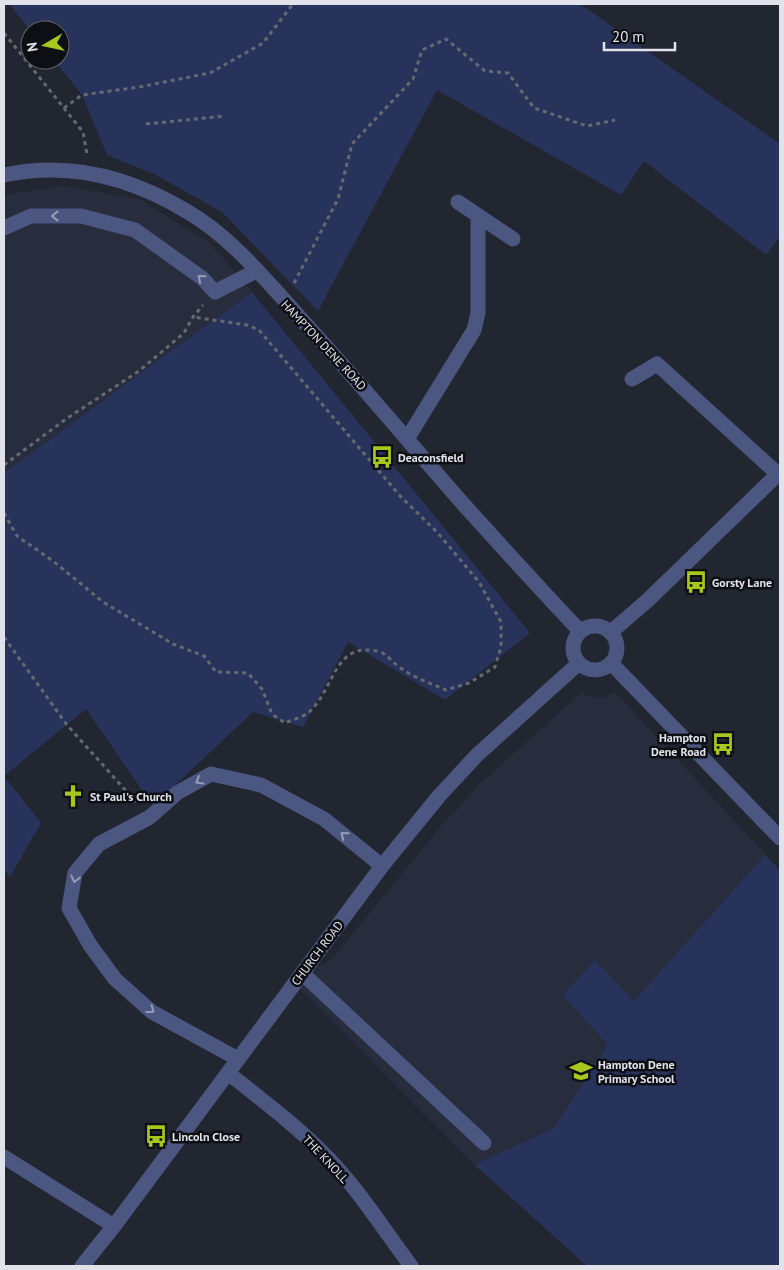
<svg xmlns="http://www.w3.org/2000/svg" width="784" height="1270" viewBox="0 0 784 1270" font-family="'PT Sans',sans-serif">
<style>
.built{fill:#282d3e}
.green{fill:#28335b}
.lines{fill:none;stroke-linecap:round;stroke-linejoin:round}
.path{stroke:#656972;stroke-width:3;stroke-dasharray:4 4;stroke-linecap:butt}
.minor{stroke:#4b5780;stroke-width:15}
.oneway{stroke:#969db5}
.labels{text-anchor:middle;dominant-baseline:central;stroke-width:5;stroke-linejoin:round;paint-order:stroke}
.street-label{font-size:12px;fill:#e1e3ea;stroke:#0e0f14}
.poi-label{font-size:12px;font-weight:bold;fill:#e1e3ea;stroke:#0e0f14;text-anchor:start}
</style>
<rect width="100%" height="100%" fill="#222630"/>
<!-- built -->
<path class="built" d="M 62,186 L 139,199 L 210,243 L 252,292 L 4,473 L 4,195 Z
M 582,692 L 588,696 L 596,698 L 606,697 L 615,692 L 780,870 L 780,1266 L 587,1266 L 475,1165 L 288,977 L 330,961 L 442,825 L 480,784 Z"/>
<!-- green -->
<path class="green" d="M 9,4 L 580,4 L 780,144 L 780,236 L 766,255 L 644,161 L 621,195 L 437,90 L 318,311 L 222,212 L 154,174 L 107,155 L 82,95 L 54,60 L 60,60 L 60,30 L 30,30 Z
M 252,292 L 530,633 L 445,700 L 348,642 L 303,727 L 253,712 L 153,806 L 86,709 L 4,776 L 41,823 L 10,877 L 4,870 L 4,473 Z
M 765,855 L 780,870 L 780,1266 L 587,1266 L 475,1165 L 554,1128 L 608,1045 L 563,995 L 595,960 L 634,1001 Z"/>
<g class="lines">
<!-- path -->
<path class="path" d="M 4,33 L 83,132 L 87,154
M 64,108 L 82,95 L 139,87 L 210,73 L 263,43 L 293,4
M 146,124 L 225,116
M 294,283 L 338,199 L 352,144 L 413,79 L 422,50 L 446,39 L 485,71 L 508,73 L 534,108 L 587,126 L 615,120
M 4,465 L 66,419 L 139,371 L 184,333 L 193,317 L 203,305
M 4,513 L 17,536 L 53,561 L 103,602 L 173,644 L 204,656 L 216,672 L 248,673 L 262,689 L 272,714 L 285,723 C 292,720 303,717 309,712 C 335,689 334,639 380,652 C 387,654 392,662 398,666 C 412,677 430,683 446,690 L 469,683 L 495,667 L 501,647 L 501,622 L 479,582 L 437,532 L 401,497 L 259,330 L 247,325 L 193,317
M 4,637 L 67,725 L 136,802"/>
<!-- minor -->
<path class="minor" d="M 4,175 C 69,161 132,178 188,212 C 236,240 275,291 313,332 C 365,389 414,448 465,506 C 503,548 541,590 580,631
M 458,202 L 513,239
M 4,228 L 31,216 L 81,216 L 135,230 L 202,278 L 215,292 L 256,271
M 632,379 L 657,364 L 778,474
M 407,439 L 474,330 L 478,313 L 478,216
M573 648a22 22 0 1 1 44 0a22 22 0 1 1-44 0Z
M 611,632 L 648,600 L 780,472
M 611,663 L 780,838
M 302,973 L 484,1143
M 238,1059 L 152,1012 L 115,979 L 90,945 L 69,908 L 75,873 L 99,844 L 150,817 L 177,793 L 211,774 L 261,785 L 324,819 L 382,866
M 228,1073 C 262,1100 297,1126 327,1157 C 359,1190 384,1230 411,1266
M 4,1157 L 114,1226
M 82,1266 L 114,1226 L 382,866 L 439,796 L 477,755 L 579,663"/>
</g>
<!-- one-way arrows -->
<defs><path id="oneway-chevron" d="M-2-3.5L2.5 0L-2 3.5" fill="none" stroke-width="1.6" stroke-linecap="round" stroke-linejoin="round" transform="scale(1.25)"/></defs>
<g class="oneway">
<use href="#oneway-chevron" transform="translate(55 216) rotate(-180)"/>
<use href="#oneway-chevron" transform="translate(201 278) rotate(-140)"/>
<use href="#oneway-chevron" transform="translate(199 781) rotate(150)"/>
<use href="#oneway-chevron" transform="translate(344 835) rotate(-141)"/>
<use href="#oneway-chevron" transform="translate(75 879) rotate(104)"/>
<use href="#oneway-chevron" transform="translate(151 1010) rotate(36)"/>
</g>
<!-- icons -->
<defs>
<symbol id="bus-bare" viewBox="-9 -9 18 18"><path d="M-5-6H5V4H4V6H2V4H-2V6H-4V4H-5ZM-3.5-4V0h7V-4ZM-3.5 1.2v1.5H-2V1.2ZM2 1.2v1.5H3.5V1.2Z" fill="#a7c71e" stroke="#0e0f14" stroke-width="2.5" paint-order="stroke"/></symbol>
<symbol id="church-bare" viewBox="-9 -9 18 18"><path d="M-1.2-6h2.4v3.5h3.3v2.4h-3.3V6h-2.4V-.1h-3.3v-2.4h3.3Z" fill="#a7c71e" stroke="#0e0f14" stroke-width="2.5" paint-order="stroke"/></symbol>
<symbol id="school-bare" viewBox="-9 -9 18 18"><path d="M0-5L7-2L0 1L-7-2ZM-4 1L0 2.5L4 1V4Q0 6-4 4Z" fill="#a7c71e" stroke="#0e0f14" stroke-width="2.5" paint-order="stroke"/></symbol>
</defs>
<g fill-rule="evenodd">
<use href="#bus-bare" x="366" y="441" width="32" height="32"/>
<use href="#bus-bare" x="680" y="566" width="32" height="32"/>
<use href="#bus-bare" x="707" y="728" width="32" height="32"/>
<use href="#church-bare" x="57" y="780" width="32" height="32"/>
<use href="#school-bare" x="565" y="1055" width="32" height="32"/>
<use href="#bus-bare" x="140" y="1120" width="32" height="32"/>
</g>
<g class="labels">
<!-- street labels -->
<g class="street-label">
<text transform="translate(324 345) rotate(47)">HAMPTON DENE ROAD</text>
<text transform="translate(317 953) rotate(-53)">CHURCH ROAD</text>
<text transform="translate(326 1159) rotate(47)">THE KNOLL</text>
</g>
<!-- poi labels -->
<g class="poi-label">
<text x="398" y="457">Deaconsfield</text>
<text x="712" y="582">Gorsty Lane</text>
<text x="706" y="737" text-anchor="end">Hampton<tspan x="706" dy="14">Dene Road</tspan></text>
<text x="90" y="796">St Paul's Church</text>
<text x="598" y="1064">Hampton Dene<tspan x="598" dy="14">Primary School</tspan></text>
<text x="172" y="1136">Lincoln Close</text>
</g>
</g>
<!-- border -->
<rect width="784" height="1270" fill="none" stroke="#e1e3ea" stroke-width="10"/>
<!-- north arrow -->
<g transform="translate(45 45) rotate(261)"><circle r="24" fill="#0e0f14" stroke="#62646a"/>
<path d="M0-4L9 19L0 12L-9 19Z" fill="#a7c71e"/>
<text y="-8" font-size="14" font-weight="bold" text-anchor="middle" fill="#e1e3ea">N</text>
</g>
<!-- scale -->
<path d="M604 42v8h71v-8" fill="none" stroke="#e1e3ea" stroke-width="2.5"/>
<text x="612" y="42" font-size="15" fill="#e1e3ea" stroke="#0e0f14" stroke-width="4" paint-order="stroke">20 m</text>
</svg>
